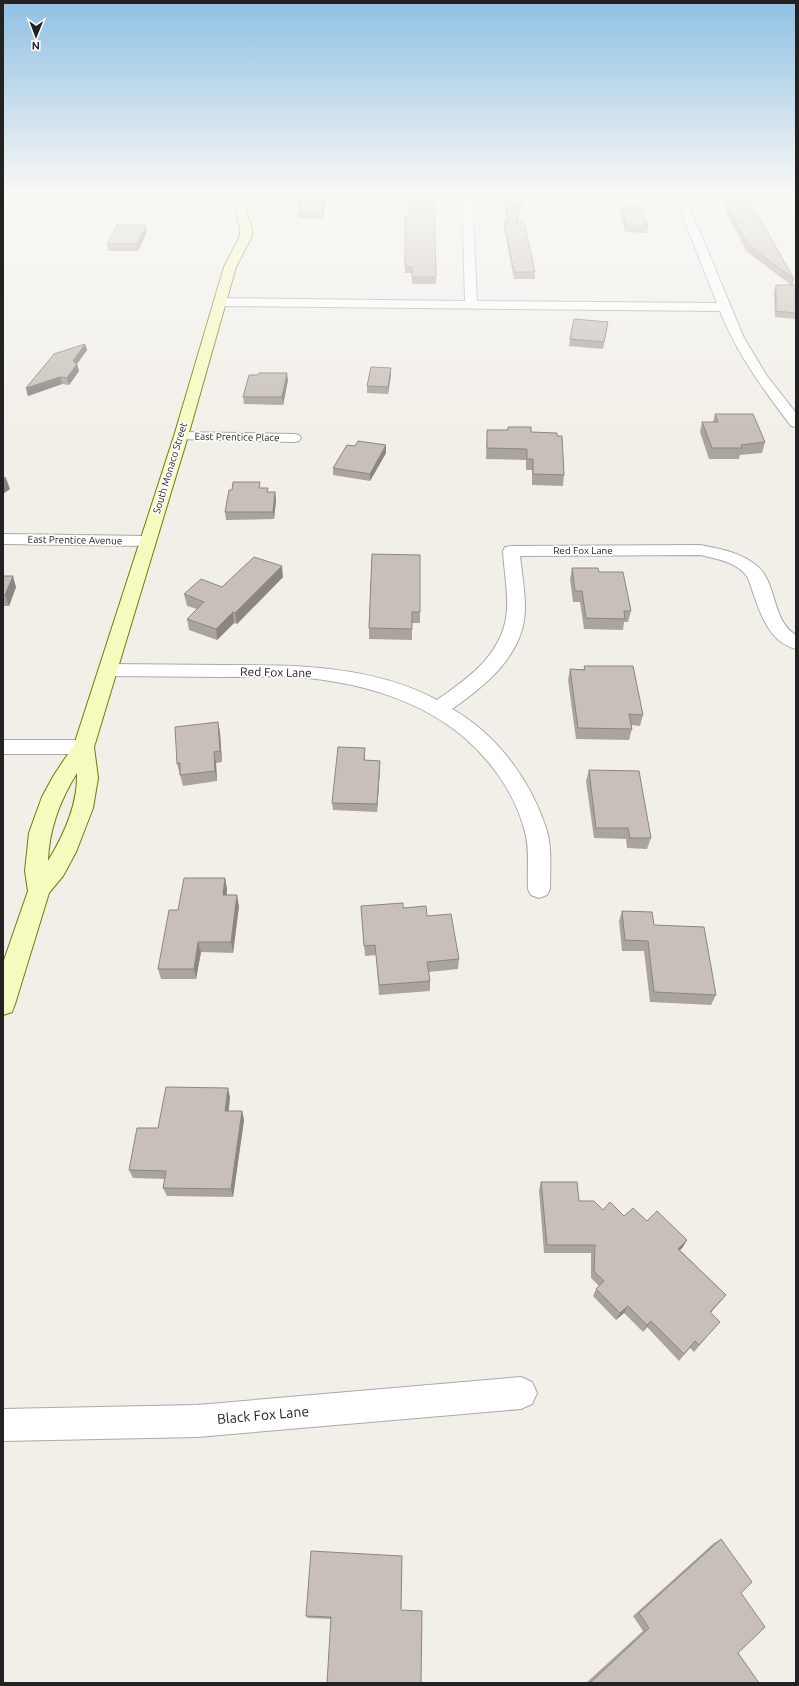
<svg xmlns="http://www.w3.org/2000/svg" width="799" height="1686" viewBox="0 0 799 1686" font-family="Ubuntu,sans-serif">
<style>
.pitch{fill:#88e0be}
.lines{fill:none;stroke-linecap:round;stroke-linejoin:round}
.street-casing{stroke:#a9a9a9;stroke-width:2}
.secondary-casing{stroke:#707d05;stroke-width:2}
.street{fill:#fff;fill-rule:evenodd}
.secondary{fill:#f7fabf;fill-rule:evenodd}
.wall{fill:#aba49e}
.shaded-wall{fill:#8b8681}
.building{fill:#c7bfb8;stroke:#8b8681}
.labels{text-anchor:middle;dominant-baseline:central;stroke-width:3.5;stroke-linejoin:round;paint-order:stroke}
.far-street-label{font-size:10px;fill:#222;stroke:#fff}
.street-label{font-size:12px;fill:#222;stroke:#fff}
.near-street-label{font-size:14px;fill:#222;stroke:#fff}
</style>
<rect width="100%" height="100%" fill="#f2efe9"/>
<!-- pitch -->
<path class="pitch" d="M 539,194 L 570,194 L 572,203 L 540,203 Z"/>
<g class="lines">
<defs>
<path id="street" d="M 462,194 L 472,194 L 477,301 L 717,303 L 674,194 L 684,194 L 744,338 L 767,376 L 796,413 L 796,427 L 791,426 C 763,389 737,354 720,311 L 219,306 L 213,302 L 219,298 L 465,301 Z
M 181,432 L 294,434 L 299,435 L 301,438 L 299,441 L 294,442 L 176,439 L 174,436 L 176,433 Z
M 3,534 L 147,536 L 153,537 L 155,541 L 153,545 L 147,546 L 3,544 Z
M 700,545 C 720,549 741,552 757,566 C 778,584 771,620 796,635 L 796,649 C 765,641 758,605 748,578 C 738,562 717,559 700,555 L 520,556 C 522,573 525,591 525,608 C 525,654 486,685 452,709 C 497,734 532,782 547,831 C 552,849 550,870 550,889 L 547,895 L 539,898 L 531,895 L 528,889 C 527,870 530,850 525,832 C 518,804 502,777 483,756 C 439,706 372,685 308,678 C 280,675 251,677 223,677 C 185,677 146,676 108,676 L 101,674 L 99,670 L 101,666 L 108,664 C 146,664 185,665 223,665 C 295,665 372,665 437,700 C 469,678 505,652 507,609 C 508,590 504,570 503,551 L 505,547 L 511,546 Z
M 3,740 L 84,740 L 91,742 L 94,747 L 91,752 L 84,754 L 3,754 Z
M 521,1377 L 532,1382 L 537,1393 L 532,1404 L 521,1409 L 197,1437 L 3,1441 L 3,1409 L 197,1405 Z"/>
<path id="secondary" d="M 245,194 L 255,194 L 245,210 L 252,228 L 252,236 L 236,267 L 188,436 L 94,747 L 98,778 L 93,808 L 76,852 L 63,876 L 49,893 L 15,1004 L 12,1012 L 3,1015 L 3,963 L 28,891 L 25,871 L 29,833 L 42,797 L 54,775 L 74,745 L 174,436 L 224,267 L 240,236 L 240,228 L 235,210 L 237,204 ZM 77,773 C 78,804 64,835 48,861 C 49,829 60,800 77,773 Z"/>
</defs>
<!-- street casing -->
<use href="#street" class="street-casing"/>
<!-- secondary casing -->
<use href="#secondary" class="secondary-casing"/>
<!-- street -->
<use href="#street" class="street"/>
<!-- secondary -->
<use href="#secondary" class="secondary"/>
</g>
<!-- wall -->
<path class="wall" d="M 301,194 L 327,194 L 323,218 L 298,218 L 298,212 Z
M 503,194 L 523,194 L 517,222 L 535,272 L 535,279 L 514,279 L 504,228 L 504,222 L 507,222 Z
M 589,194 L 615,194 L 612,197 Z
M 720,194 L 746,194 L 794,279 L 793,285 L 796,285 L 796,319 L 775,317 L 774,291 L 776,285 L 791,285 L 746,251 L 725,209 L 726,205 Z
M 621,206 L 648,226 L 647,233 L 625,232 L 620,212 Z
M 405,217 L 436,277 L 436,284 L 412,284 L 412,273 L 405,273 Z
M 147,232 L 138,251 L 108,251 L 107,244 Z
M 607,329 L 603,349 L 569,346 L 570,339 Z
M 85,344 L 87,350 L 77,364 L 79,371 L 69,385 L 62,384 L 28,396 L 26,388 Z
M 391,368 L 391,375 L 388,394 L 367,393 L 367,386 Z
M 288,380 L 283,405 L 244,404 L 243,397 Z
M 715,414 L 765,442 L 762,453 L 740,455 L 739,459 L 709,459 L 700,432 L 702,422 L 713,422 Z
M 487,430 L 531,432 L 564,475 L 563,486 L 532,485 L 532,470 L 526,470 L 526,460 L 486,459 Z
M 386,445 L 386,453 L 370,481 L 333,475 L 333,468 L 355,446 Z
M 260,488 L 268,492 L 275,492 L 276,500 L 274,519 L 226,520 L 225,512 Z
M 372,554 L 420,612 L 420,623 L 412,623 L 412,640 L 369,639 L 369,628 Z
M 572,568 L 599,572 L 631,611 L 628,622 L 624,622 L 623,630 L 584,629 L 580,602 L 573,602 L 570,579 Z
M 3,576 L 16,587 L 9,606 L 3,606 Z
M 283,577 L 237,624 L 234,623 L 217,640 L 189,630 L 187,619 L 197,609 L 187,606 L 184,594 L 222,587 Z
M 584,666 L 643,715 L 640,726 L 631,725 L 632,729 L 629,740 L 576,739 L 568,680 L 570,669 L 584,669 Z
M 218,722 L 220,733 L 222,762 L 216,763 L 217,781 L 183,786 L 177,764 Z
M 365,748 L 365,760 L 380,761 L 380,768 L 377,812 L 333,810 L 332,803 Z
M 589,770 L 651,838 L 647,849 L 627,848 L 626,839 L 594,838 L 586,781 Z
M 225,878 L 227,889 L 227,895 L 239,906 L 233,953 L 201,952 L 196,979 L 161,979 L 158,969 L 178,910 Z
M 361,906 L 403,908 L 427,916 L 459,959 L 458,969 L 429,972 L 430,981 L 430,991 L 379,995 L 376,955 L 365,956 Z
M 622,911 L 654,925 L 716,995 L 711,1005 L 650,1002 L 644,951 L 622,951 L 619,921 Z
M 230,1097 L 229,1111 L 242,1111 L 244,1120 L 233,1197 L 167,1196 L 163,1188 L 165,1179 L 133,1178 L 129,1170 L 158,1128 Z
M 541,1182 L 579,1201 L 603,1210 L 624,1216 L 647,1221 L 683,1247 L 680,1250 L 726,1295 L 710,1313 L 714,1328 L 694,1352 L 690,1348 L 679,1361 L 647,1327 L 643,1332 L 624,1313 L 616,1320 L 593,1296 L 596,1289 L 599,1286 L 591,1278 L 591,1253 L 544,1253 L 539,1190 Z
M 721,1539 L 741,1593 L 738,1653 L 759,1683 L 586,1683 L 643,1631 L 633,1616 L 714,1543 Z
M 401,1610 L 331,1619 L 308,1618 L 306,1616 Z"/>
<!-- shaded-wall -->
<path class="shaded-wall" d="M 326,194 L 327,194 L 323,218 L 322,212 Z
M 522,194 L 523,194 L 516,228 L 516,222 Z
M 146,225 L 147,232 L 138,251 L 137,244 Z
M 85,344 L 87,350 L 74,368 L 73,361 Z
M 77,364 L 79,371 L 69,385 L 67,378 Z
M 391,368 L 391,375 L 388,394 L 388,387 Z
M 287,373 L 288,380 L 283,405 L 282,397 Z
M 60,377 L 62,384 L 28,396 L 26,388 Z
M 386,445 L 386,453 L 370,481 L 370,474 Z
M 6,478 L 10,489 L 3,494 L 3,481 Z
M 275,492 L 276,500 L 274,519 L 273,512 Z
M 282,566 L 283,577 L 237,624 L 235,613 Z
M 13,576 L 16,587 L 9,606 L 5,595 Z
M 233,612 L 234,623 L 217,640 L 216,629 Z
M 218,722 L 220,733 L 222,762 L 220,751 Z
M 214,752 L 216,763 L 217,781 L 215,771 Z
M 380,761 L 380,768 L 377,812 L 377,804 Z
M 225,878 L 227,889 L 225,906 L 223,895 Z
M 237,895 L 239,906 L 233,953 L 231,942 Z
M 198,942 L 201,952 L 196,979 L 194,969 Z
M 228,1088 L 230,1097 L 227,1120 L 225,1111 Z
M 242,1111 L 244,1120 L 233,1197 L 231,1189 Z
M 687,1240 L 683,1247 L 674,1256 L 678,1249 Z
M 726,1295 L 720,1302 L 705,1319 L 710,1312 Z
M 628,1306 L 624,1313 L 616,1320 L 620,1313 Z
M 651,1321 L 647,1327 L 643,1332 L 647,1325 Z"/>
<!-- building -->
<path class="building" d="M 301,194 L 326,194 L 322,212 L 298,212 Z
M 409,194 L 434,194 L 436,277 L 412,277 L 412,267 L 405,266 L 405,217 L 408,217 L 409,208 Z
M 504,194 L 522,194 L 516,222 L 524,222 L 535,272 L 514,272 L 504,222 L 508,222 Z
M 724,194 L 746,194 L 794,279 L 748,245 L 726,203 L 729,203 Z
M 621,206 L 642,207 L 648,226 L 626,226 Z
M 117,225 L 146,225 L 137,244 L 107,244 Z
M 776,285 L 796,285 L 796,313 L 776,311 Z
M 574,319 L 608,322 L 604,342 L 570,339 Z
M 85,344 L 73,361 L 77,364 L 67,378 L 60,377 L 26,388 L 54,354 Z
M 371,367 L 391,368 L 388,387 L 367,386 Z
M 259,373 L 287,373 L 282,397 L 243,397 L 249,375 L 258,375 Z
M 715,414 L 753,414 L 765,442 L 741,445 L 742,448 L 712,448 L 702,422 L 718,422 Z
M 508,427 L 531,427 L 531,432 L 557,433 L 557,436 L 562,436 L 564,475 L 533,474 L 533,459 L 527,459 L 527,449 L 487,448 L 487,430 L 508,430 Z
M 358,441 L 386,445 L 370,474 L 333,468 L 347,445 L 355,446 Z
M 3,477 L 6,478 L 3,481 Z
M 233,482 L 260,482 L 259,488 L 268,488 L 267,492 L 275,492 L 273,512 L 225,512 L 229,490 L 232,490 Z
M 372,554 L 420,555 L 420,612 L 412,612 L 412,629 L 369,628 Z
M 254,557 L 282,566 L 235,613 L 233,612 L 216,629 L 187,619 L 204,602 L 184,594 L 201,579 L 222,587 Z
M 572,568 L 598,568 L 599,572 L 623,572 L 631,611 L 624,611 L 625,619 L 586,618 L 582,591 L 575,591 Z
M 3,576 L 13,576 L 5,595 L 3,595 Z
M 584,666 L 633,666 L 643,715 L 629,714 L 632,729 L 578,728 L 570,669 L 585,670 Z
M 218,722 L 220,751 L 214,752 L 215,771 L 180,775 L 180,763 L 177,764 L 175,727 Z
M 338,747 L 365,748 L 364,760 L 380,761 L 377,804 L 332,803 Z
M 589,770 L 639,771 L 651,838 L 630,838 L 628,828 L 596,828 Z
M 184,878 L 225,878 L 223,895 L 237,895 L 231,942 L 198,942 L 194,969 L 158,969 L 169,910 L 178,910 Z
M 403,903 L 403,908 L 426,906 L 427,916 L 451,914 L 459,959 L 427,962 L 430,981 L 379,985 L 375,945 L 364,946 L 361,906 Z
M 622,911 L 652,912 L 654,925 L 704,927 L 716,995 L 654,992 L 648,941 L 625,940 Z
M 166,1087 L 228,1088 L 225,1111 L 242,1111 L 231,1189 L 163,1188 L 166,1171 L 129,1170 L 137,1128 L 158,1128 Z
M 541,1182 L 577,1182 L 579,1201 L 594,1201 L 603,1210 L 610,1202 L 624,1216 L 633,1208 L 647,1221 L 657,1211 L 687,1240 L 678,1249 L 726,1295 L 710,1312 L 720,1322 L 699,1345 L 695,1341 L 684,1354 L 651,1321 L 647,1325 L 628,1306 L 620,1313 L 596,1289 L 604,1281 L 594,1271 L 595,1245 L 547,1245 Z
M 721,1539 L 752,1582 L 741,1593 L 765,1627 L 738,1653 L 759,1683 L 590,1683 L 649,1628 L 639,1613 Z
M 311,1551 L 402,1556 L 401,1610 L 422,1611 L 421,1683 L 327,1683 L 331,1617 L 306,1616 Z"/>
<!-- sky -->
<linearGradient id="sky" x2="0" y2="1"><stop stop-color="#8fc0e4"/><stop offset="0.45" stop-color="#f9f8f5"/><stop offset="1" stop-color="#f9f8f5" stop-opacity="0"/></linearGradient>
<rect width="799" height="430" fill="url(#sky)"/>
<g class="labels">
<!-- far-street labels -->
<g class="far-street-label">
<text transform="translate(237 437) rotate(1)">East Prentice Place</text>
<text transform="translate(170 468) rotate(-73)">South Monaco Street</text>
<text transform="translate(75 540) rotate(1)">East Prentice Avenue</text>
<text x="583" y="550">Red Fox Lane</text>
</g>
<!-- street labels -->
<g class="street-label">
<text transform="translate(276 672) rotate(1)">Red Fox Lane</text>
</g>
<!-- near-street labels -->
<g class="near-street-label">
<text transform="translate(263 1415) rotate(-5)">Black Fox Lane</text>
</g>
</g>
<!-- border -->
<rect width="799" height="1686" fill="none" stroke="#222222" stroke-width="8"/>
<!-- north arrow -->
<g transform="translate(36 36) rotate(181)" stroke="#ffffff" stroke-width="3" paint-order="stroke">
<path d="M0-3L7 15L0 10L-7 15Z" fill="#222222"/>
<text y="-6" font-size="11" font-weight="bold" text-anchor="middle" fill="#222222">N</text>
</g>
</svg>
